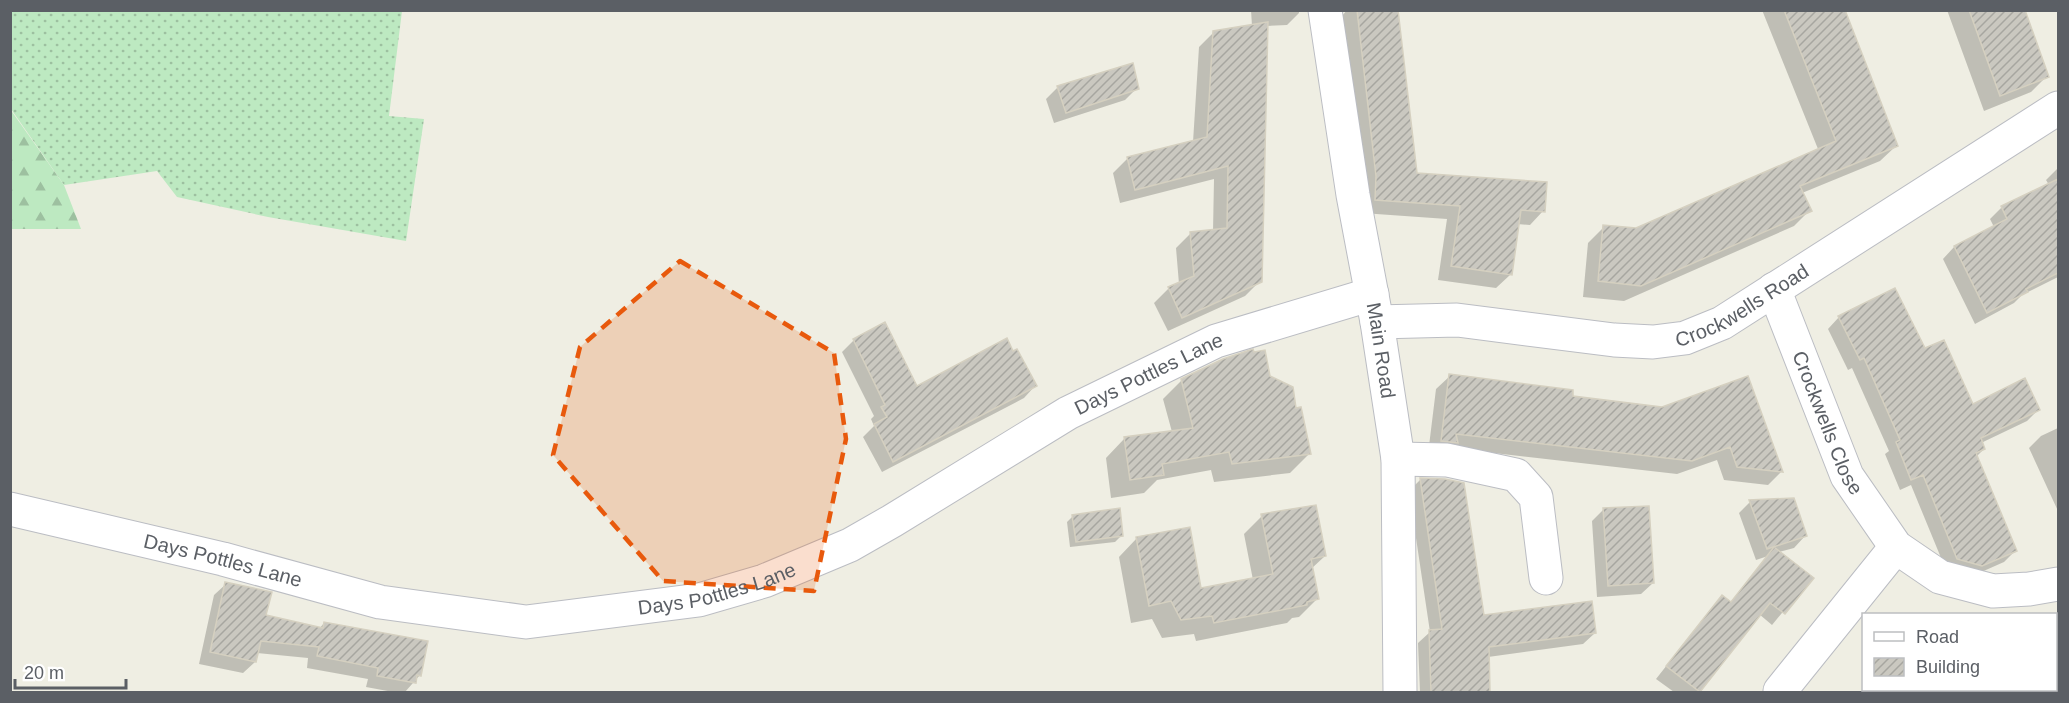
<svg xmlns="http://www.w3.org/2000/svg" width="2069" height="703" viewBox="0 0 2069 703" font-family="Arial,sans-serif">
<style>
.grass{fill:url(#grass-dots)}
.forest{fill:url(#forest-firs)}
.shadow{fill:#0003}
.building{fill:url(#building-hatch);stroke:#d5d0c0;stroke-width:1.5}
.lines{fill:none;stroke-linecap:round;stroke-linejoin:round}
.minor-casing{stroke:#bbbdc3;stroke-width:35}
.minor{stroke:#fff;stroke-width:33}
.marked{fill:#e8590c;fill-opacity:0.2;stroke:#e8590c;stroke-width:4.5;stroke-dasharray:12 8;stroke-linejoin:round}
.labels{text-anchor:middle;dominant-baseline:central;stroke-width:5;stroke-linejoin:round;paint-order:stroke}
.street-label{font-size:20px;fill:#5b5f65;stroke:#fff}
</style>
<defs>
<pattern id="grass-dots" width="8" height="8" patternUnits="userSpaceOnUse" patternTransform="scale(1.5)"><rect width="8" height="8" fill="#bde9c1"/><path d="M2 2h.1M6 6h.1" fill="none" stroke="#9dc0a0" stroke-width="1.8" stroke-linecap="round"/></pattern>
<pattern id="forest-firs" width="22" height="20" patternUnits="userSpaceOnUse" patternTransform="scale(1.5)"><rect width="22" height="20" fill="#bde9c1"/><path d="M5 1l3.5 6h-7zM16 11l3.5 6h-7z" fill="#9dc0a0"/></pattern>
<pattern id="building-hatch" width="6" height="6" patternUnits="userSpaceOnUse" patternTransform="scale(1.5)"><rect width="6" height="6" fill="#cac8c0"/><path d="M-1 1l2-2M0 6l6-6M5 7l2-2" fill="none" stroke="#a7a6a0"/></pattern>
</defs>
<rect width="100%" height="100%" fill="#efeee3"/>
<!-- grass -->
<path class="grass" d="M 10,11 L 402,11 L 389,116 L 424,119 L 406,241 L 268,217 L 177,197 L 157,171 L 64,185 L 11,109 Z"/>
<!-- forest -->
<path class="forest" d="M 10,109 L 64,185 L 81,229 L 11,229 Z"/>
<!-- shadow -->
<path class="shadow" d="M 1251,10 L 1299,10 L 1299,13 L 1287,25 L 1266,26 L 1260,281 L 1245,296 L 1168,331 L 1154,303 L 1169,288 L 1179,284 L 1176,248 L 1191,233 L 1213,231 L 1214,179 L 1120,203 L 1113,173 L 1128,158 L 1193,142 L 1199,47 L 1214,32 L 1252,26 Z
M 1347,10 L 1396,10 L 1415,175 L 1543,211 L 1530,225 L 1517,224 L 1510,275 L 1496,288 L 1438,280 L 1447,219 L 1362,213 L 1342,16 Z
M 1762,10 L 1844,10 L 1896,146 L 1880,161 L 1802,193 L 1810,210 L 1794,226 L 1624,301 L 1583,297 L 1588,243 L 1604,227 L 1636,230 L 1818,149 Z
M 1947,10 L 2023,10 L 2047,76 L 2031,92 L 1984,111 Z
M 1058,87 L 1137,88 L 1125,100 L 1054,123 L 1046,99 Z
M 2058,168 L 2058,277 L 2022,295 L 2014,303 L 1975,324 L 1943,259 L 1954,247 L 1994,227 L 1990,219 L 2002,207 L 2049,185 L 2046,180 Z
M 1839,317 L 1924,350 L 1972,406 L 2038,410 L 2027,421 L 1981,443 L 1984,449 L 1976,457 L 2016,550 L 2004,562 L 1970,577 L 1946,570 L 1911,485 L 1900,490 L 1885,454 L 1889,451 L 1852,368 L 1848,370 L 1828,329 Z
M 854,340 L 916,388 L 1035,386 L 1024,398 L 882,472 L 863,437 L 874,426 L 871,419 L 874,416 L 842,352 Z
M 1450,376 L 1571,397 L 1663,408 L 1748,378 L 1781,472 L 1768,485 L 1724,480 L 1717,460 L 1677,474 L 1451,448 L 1428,454 L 1436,389 Z
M 1182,380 L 1295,410 L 1309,454 L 1290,473 L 1214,482 L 1211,470 L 1157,480 L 1144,493 L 1111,498 L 1106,458 L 1124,439 L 1172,432 L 1163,399 Z
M 2058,428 L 2058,511 L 2029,448 L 2041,436 Z
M 1420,480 L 1445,480 L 1483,617 L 1595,633 L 1583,644 L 1488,657 L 1489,692 L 1420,692 L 1418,643 L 1430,632 L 1409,491 Z
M 1750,502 L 1805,536 L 1794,548 L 1779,552 L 1811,578 L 1772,625 L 1759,614 L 1697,692 L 1674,692 L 1656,679 L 1711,609 L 1722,597 L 1730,603 L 1768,556 L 1756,560 L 1739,513 Z
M 1603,510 L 1653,583 L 1641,594 L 1597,597 L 1592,521 Z
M 1073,516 L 1121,536 L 1115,542 L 1070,547 L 1067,522 Z
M 1262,516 L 1325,556 L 1311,569 L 1317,599 L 1299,617 L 1292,618 L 1287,623 L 1196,641 L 1194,634 L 1162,638 L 1152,619 L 1131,623 L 1119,557 L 1137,538 L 1200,590 L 1253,580 L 1244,534 Z
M 226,584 L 265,616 L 319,629 L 324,623 L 420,675 L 405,692 L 393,692 L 366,687 L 368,679 L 307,668 L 308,658 L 257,653 L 255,662 L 243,673 L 199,664 L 214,595 Z
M 2058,648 L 2058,692 L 1957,692 L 1964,690 L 2056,690 L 2056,650 Z"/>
<!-- building -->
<path class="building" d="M 1357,10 L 1398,10 L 1417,173 L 1547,182 L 1545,212 L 1521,210 L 1512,275 L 1451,266 L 1460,206 L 1375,200 L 1376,176 Z
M 1784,10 L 1845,10 L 1898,146 L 1800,186 L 1812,211 L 1641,286 L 1598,281 L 1603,225 L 1636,228 L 1836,141 Z
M 1969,10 L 2025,10 L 2049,77 L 2000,96 Z
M 1268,22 L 1262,282 L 1182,318 L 1168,287 L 1194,276 L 1190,232 L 1227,228 L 1228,166 L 1135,190 L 1127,157 L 1207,137 L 1213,31 Z
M 1133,63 L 1139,89 L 1066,113 L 1057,86 Z
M 2058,179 L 2058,273 L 2026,289 L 2028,292 L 1987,313 L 1954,246 L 2007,219 L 2001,206 Z
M 1895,288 L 1925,348 L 1944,340 L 1973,404 L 2025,378 L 2040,410 L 1981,438 L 1985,449 L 1976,453 L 2017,551 L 1982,566 L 1957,559 L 1923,475 L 1911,480 L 1896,442 L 1900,440 L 1864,358 L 1860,360 L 1838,316 Z
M 885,322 L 917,386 L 1007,338 L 1013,351 L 1017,349 L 1037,386 L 893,462 L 874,424 L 887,417 L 881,407 L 885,405 L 853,339 Z
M 1253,349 L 1254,352 L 1265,350 L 1270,376 L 1293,387 L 1296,408 L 1301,407 L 1311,454 L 1232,464 L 1229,452 L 1162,464 L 1164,475 L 1130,480 L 1124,437 L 1193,428 L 1181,379 L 1223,359 Z
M 1449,374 L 1573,390 L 1573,396 L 1662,407 L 1748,376 L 1783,472 L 1737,467 L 1730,447 L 1692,461 L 1456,434 L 1458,443 L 1441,441 Z
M 1420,478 L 1445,479 L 1464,483 L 1484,615 L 1592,601 L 1596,633 L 1489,647 L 1490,693 L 1431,693 L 1429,630 L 1442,629 Z
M 1794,498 L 1807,536 L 1767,549 L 1749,500 Z
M 1316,505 L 1326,556 L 1311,559 L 1319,599 L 1307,602 L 1307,605 L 1214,623 L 1212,616 L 1181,620 L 1171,601 L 1149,606 L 1136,537 L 1190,527 L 1201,588 L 1273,574 L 1261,514 Z
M 1649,506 L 1654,583 L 1608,586 L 1603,508 Z
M 1120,508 L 1123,536 L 1076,542 L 1072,515 Z
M 1774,547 L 1814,578 L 1785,614 L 1770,603 L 1700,692 L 1666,666 L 1722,595 L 1731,602 Z
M 225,582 L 272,592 L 266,615 L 323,628 L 324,622 L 428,641 L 421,676 L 417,675 L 416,683 L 377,676 L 378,668 L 317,656 L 319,647 L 261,641 L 256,662 L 210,652 Z"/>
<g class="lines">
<defs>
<g id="minor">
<path id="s1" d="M 1325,10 L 1353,195 L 1377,322 L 1398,459 L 1400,692"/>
<path id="s2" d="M 1774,289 L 1847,476 L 1896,547 L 1940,577 L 1993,591 L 2029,589 L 2058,584"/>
<path id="s3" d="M 1377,322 L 1457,320 L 1614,340 L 1653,342 L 1685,338 L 1722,323 L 2058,108"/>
<path d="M 1398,459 L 1447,460 L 1516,475 L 1536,497 L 1546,578"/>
<path id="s4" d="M 10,509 L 223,559 L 380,602 L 526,622 L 699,600 L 764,581 L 850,545 L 892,521 L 1068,413 L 1216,341 L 1372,294"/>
<path d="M 1782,692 L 1780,691 L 1896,547"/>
</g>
</defs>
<!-- minor casing -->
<use href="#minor" class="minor-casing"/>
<!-- minor -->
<use href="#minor" class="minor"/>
</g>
<!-- marked area -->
<path class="marked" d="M 680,261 L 834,353 L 846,439 L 814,591 L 663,581 L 553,455 L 580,347 Z"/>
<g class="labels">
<!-- street labels -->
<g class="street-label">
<text stroke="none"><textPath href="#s3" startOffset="375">Crockwells Road</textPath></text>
<text stroke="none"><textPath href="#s1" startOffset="345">Main Road</textPath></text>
<text stroke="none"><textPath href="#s4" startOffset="1209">Days Pottles Lane</textPath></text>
<text stroke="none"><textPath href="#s2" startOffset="144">Crockwells Close</textPath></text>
<text stroke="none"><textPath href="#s4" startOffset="219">Days Pottles Lane</textPath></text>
<text stroke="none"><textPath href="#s4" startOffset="723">Days Pottles Lane</textPath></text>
</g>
</g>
<!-- border -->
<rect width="2069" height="703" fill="none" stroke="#5b5f65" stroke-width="24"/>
<!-- legend -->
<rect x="1862" y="613" width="195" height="78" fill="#ffffff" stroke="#bdbfc1" stroke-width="1.5"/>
<rect x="1874" y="632" width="30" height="9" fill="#ffffff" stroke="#bdbfc1" stroke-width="1.5"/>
<text x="1916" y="643" font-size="18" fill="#5b5f65">Road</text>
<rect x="1874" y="658" width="30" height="18" fill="url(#building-hatch)" stroke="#bdbfc1" stroke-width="1.5"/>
<text x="1916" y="673" font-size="18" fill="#5b5f65">Building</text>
<!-- scale -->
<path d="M15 679v9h111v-9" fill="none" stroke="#5b5f65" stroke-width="3"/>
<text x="24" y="679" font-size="18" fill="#5b5f65" stroke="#ffffff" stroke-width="4.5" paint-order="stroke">20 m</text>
</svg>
